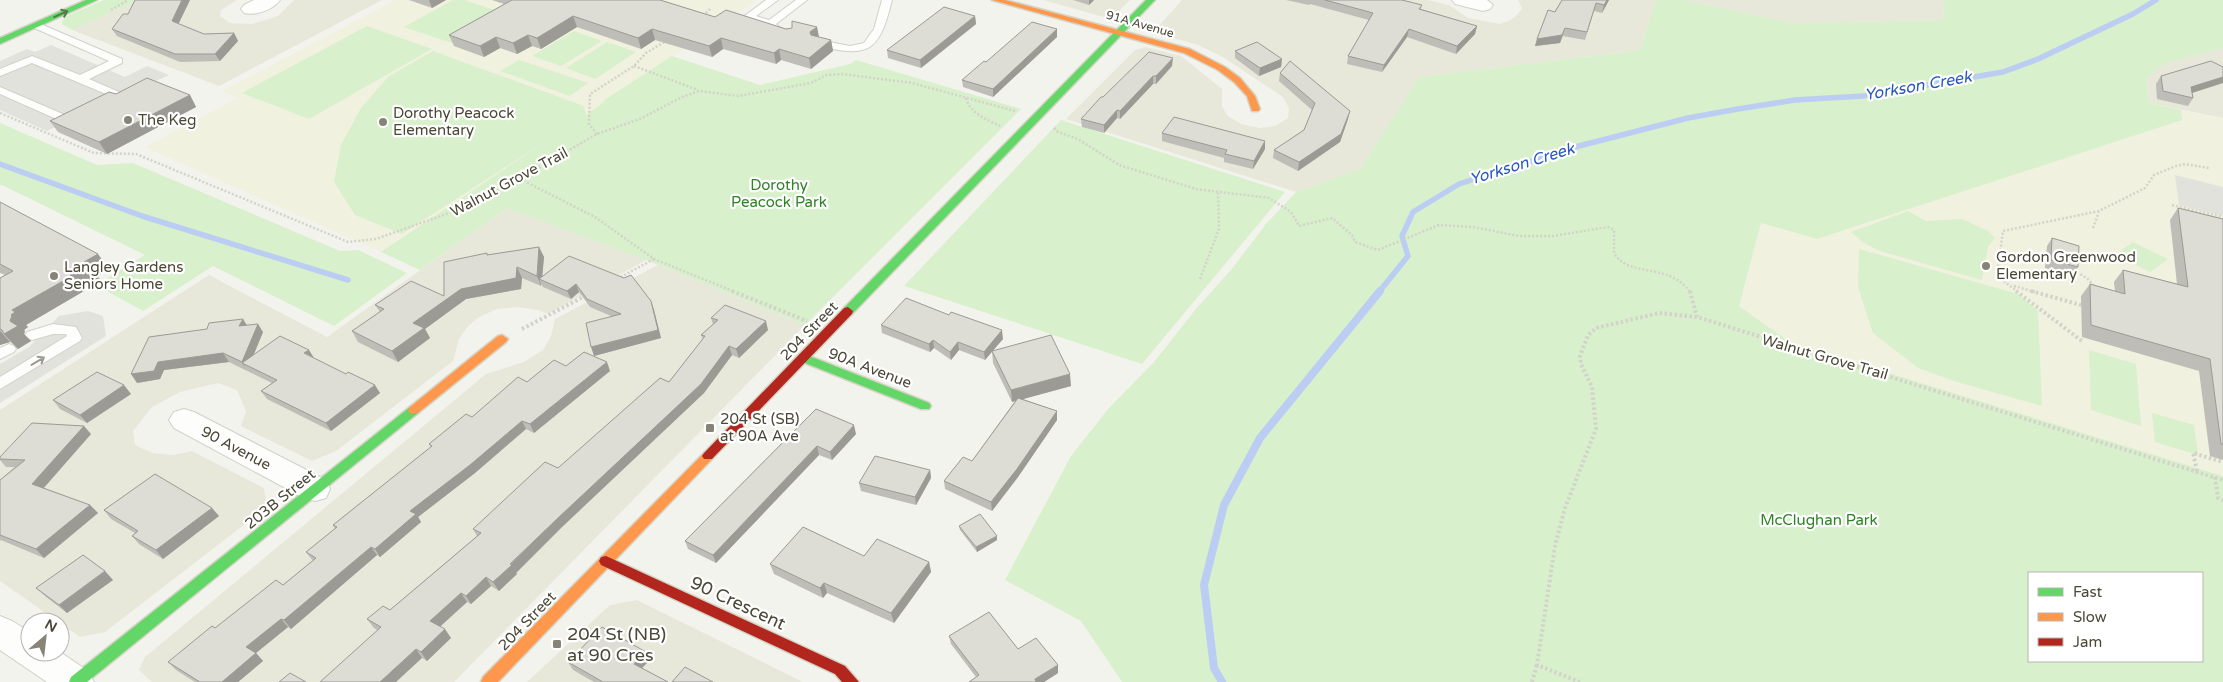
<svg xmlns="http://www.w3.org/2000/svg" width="2223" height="682" viewBox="0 0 2223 682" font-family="'Varela Round',sans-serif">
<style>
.residential{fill:#e7e7da}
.education{fill:#f1f1df}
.green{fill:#d8f0cb;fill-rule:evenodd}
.parking{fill:#e2e2dc}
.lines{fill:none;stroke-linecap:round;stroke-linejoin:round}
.stream-far1{stroke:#bbcdf3;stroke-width:5.5}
.stream{stroke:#bbcdf3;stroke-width:8}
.lane-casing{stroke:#d1d1ca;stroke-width:2}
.street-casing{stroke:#d1d1ca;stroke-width:2}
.fast-casing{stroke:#d4d4c5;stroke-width:3}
.slow-casing{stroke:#d4d4c5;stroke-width:3}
.jam-casing{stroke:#d4d4c5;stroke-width:3}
.path-far1{stroke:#d3d3cb;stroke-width:2.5;stroke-dasharray:2 2;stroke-linecap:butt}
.path{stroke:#d3d3cb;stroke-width:4;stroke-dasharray:2.5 2.5;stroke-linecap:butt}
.lane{fill:#fdfdfc;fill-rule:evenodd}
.street{fill:#fdfdfc;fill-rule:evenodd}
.fast{fill:#63d668;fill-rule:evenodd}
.slow{fill:#ff974d;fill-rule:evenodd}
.jam{fill:#b3261e;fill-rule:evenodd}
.wall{fill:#bebdb7}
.shaded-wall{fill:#9b9a95}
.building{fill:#dddcd5;stroke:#9b9a95}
.oneway{stroke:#537a48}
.oneway2{stroke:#9b9990}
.poi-dot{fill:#868477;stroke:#fff;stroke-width:2}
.labels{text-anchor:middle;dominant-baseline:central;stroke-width:4.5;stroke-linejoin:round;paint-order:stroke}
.far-street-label{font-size:12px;fill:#4b4837;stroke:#fff}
.poi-label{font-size:15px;fill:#4b4837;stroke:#fff;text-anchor:start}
.street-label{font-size:15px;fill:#4b4837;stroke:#fff}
.park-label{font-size:15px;fill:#2f8225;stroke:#fff}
.water-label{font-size:16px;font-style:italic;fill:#2756c0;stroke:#fff}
.near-street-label{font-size:18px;fill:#4b4837;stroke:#fff}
.near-poi-label{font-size:18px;fill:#4b4837;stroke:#fff;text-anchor:start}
</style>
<rect width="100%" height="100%" fill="#f3f3ed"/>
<!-- residential -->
<path class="residential" d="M 138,0 L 237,0 L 221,10 L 220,16 L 230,23 L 252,24 L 278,16 L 294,0 L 382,0 L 219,86 L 72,30 Z
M 1043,0 L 1130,0 L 1111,19 Z
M 1182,0 L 1427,0 L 1449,5 L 1468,18 L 1500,24 L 1511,20 L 1518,14 L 1522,8 L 1518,0 L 1656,0 L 1640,50 L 1419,77 L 1360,169 L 1296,192 L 1066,119 L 1135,50 L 1146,47 L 1181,56 L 1222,89 L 1222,107 L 1228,116 L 1241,124 L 1260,128 L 1275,126 L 1288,118 L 1289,108 L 1283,97 L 1223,57 L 1198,45 L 1167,36 L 1157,28 Z
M 1683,0 L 1944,0 L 1943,20 L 1794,23 Z
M 2223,48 L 2223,118 L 2149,103 L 2146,78 L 2164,63 Z
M 507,208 L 646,260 L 548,314 L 538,310 L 516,307 L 497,309 L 479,317 L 468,326 L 459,339 L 453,361 L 336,451 L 312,461 L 241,426 L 246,411 L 237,390 L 218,383 L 180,392 L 152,407 L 133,431 L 135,445 L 152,453 L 173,455 L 192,451 L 264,488 L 267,507 L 105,632 L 80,637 L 0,581 L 0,410 L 209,275 L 327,337 Z
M 658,265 L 805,325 L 454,682 L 152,682 L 139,670 L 145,657 L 486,374 L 524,362 L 543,350 L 551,336 L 555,319 Z
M 637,600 L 803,682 L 527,682 L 610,605 Z"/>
<!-- education -->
<path class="education" d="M 396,0 L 757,0 L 381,252 L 145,147 L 238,98 L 222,91 Z
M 2181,110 L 2223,118 L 2223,476 L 1791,343 L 1739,306 L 1761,223 L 1817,239 L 2182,120 Z"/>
<!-- green -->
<path class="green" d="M 104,0 L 138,0 L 72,30 L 62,24 L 62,21 L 67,16 Z
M 453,0 L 464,0 L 504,13 L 452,43 L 404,27 Z
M 1656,0 L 1683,0 L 1794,23 L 1943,20 L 1944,0 L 2223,0 L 2223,48 L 2165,63 L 2146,78 L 2149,103 L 2181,110 L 2182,120 L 1817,239 L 1761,223 L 1739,306 L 1791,343 L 2223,476 L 2223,682 L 1122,682 L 1081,621 L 1005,580 L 1071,456 L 1108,409 L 1154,362 L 1195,310 L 1231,270 L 1266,224 L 1296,192 L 1360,169 L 1419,77 L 1640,50 ZM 2029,573 L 2202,573 L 2202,661 L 2029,661 Z
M 367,26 L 432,49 L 309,119 L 242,93 Z
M 574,31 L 602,41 L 561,66 L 532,56 Z
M 607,42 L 636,52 L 595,79 L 566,68 Z
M 433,51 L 584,106 L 586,115 L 604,102 L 603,101 L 672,56 L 760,85 L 850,64 L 856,60 L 1021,109 L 805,325 L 646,260 L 507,208 L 420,270 L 381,252 L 549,139 L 402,234 L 355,215 L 334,182 L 341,145 L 361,108 L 389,76 Z
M 519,60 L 588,83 L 570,96 L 500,71 Z
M 1061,120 L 1285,192 L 1142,364 L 904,286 Z
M 0,123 L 97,165 L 133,163 L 340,251 L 358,250 L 407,273 L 334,326 L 213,266 L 143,311 L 96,285 L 145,255 L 2,185 L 0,186 Z
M 1908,211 L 1926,221 L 1962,219 L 1988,231 L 1995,238 L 1988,247 L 1982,280 L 1880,251 L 1864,243 L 1851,232 Z
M 2133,242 L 2168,259 L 2150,272 L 2115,255 Z
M 1859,249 L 2018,294 L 2038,311 L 2042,406 L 1957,382 L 1918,368 L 1873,333 L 1858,287 Z
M 2089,350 L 2136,364 L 2141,426 L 2091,410 Z
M 2152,413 L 2194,425 L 2198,455 L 2155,442 Z"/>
<!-- parking -->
<path class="parking" d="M 51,45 L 125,77 L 147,66 L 169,75 L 47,131 L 0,110 L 0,61 L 27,49 L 35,52 Z
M 2175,175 L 2223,187 L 2223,216 L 2179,205 Z
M 88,311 L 103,316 L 106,336 L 0,403 L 0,364 L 29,347 L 59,316 Z"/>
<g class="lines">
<!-- stream-far1 -->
<path class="stream-far1" d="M 0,164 L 142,216 L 348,280
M 1379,292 L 1408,256 L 1402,236 L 1413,212 L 1459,184 L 1575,147 L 1688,118 L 1738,109 L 1795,100 L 1863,96 L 2003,72 L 2038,59 L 2133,14 L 2156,0"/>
<!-- stream -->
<path class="stream" d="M 1222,682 L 1214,668 L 1204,585 L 1224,505 L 1260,438 L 1380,291"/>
<defs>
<path id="lane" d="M 766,0 L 778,0 L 756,16 L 769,20 L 796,0 L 807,0 L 776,24 L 780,28 L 790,32 L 790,36 C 778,39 774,29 765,25 C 758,22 749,22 743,17 Z
M 882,0 L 892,0 C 879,54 868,58 815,45 L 814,43 L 819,40 L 850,46 L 864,43 L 874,29 Z
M 36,22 L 122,59 L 122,63 L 89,79 L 119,92 L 120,94 C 116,99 108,103 101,101 L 100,99 L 106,94 L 32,63 L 0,76 L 0,69 L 32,56 L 80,75 L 109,61 L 32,27 L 31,25 Z
M 0,87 L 65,115 L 75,111 L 81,114 L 69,121 L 61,121 L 0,94 Z
M 53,324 L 76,327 L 82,338 L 80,341 L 0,389 L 0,377 L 67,336 L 66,334 L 53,334 L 32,340 L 27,338 L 25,335 L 27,332 Z
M 9,344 L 14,346 L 16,349 L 14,352 L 0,359 L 0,348 Z"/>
<path id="street" d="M 254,0 L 280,0 C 273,10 255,16 244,13 L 241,9 L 244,5 Z
M 1452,0 L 1487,0 L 1493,5 L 1490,9 L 1483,11 L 1455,4 Z
M 184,409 L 194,412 L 326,480 L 330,489 L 326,498 L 315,501 L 304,498 L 174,428 L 169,420 L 174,412 Z
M 0,616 L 12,621 L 30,632 L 30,652 L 60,652 L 88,671 L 94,682 L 47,682 L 0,650 Z"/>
<path id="fast" d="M 86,0 L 97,0 L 0,44 L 0,38 Z
M 1146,0 L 1155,0 L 852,314 L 844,314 L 843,311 L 844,308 Z
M 804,354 L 929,403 L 931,406 L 929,409 L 921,409 L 800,361 L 798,358 L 800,355 Z
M 414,406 L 418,407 L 420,410 L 418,413 L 87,682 L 69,682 L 71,677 L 410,407 Z"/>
<path id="slow" d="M 992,0 L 1005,0 L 1190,49 L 1225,67 L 1240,78 L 1255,96 L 1260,109 L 1258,111 L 1252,111 L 1247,96 L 1234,82 L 1218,70 L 1184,53 Z
M 502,335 L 508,339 L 506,342 L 418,413 L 410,413 L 408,410 L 410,407 L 498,336 Z
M 708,451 L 712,453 L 714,456 L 712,459 L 498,682 L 481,682 L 483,677 L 704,453 Z"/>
<path id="jam" d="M 848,307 L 853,311 L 852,314 L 712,459 L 704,459 L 702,456 L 704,453 L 844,308 Z
M 606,556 L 845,666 L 859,682 L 842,682 L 835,674 L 601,565 L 599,561 L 601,557 Z"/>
</defs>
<!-- lane casing -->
<use href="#lane" class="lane-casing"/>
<!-- street casing -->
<use href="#street" class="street-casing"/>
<!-- fast casing -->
<use href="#fast" class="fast-casing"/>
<!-- slow casing -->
<use href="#slow" class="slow-casing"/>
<!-- jam casing -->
<use href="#jam" class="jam-casing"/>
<!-- path-far1 -->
<path class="path-far1" d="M 111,10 L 128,0
M 703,16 L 710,9
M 634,66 L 698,90
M 966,98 C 969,113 988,120 1000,126
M 0,113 L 94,153 L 136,154 L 348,242 L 376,239 L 452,212 L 519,179 L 597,134 L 640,119 L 682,97 L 699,91 L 738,96 L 811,83 L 827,75 L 842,74 L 912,83 L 1015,111
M 1054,128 L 1058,132 L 1078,139 L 1119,165 L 1196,189 L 1269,198 L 1291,212 L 1299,226 L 1332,218 L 1352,235 L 1355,242 L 1378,250 L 1439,225 L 1473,227 L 1519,236 L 1553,236 L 1608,227 L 1614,230 L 1614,253 C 1628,278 1669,262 1690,292
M 597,134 L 589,124 L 590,94 L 634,66 L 646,53 L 666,41
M 520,179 L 595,217 L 654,259 L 735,292
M 2172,205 L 2223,217
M 2093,228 L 2099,212
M 2077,272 L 2088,279 L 2095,288
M 617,279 L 654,259
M 1200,279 L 1219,229 L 1218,193
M 2014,286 L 2035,292
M 2018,292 L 1997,276 L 2003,231 L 2099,211 L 2145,188 L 2154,175 L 2176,166 L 2185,164 L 2209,168"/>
<!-- path -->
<path class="path" d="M 732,291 L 807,321
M 1690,291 L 1697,317
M 2016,291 L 2082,341
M 2031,291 L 2081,305
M 522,329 L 585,296
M 2197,471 L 2193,453 L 2223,462
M 2215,477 L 2218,498 L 2223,500
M 1532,682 L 1537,665
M 1580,682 L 1537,665 L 1555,546 L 1565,508 L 1596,429 L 1592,387 L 1581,364 L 1580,356 L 1588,335 L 1596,328 L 1659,313 L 1697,317 L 2223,480"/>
<!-- lane -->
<use href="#lane" class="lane"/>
<!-- street -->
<use href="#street" class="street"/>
<!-- fast -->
<use href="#fast" class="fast"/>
<!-- slow -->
<use href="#slow" class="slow"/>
<!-- jam -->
<use href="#jam" class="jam"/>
</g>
<!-- wall -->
<path class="wall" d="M 135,0 L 190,0 L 178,24 L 204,34 L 234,33 L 238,41 L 220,61 L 180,62 L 117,36 L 112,29 L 128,14 Z
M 409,0 L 446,0 L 432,8 Z
M 492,0 L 660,0 L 715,17 L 786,29 L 817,27 L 819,37 L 831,40 L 833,51 L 811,69 L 781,60 L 776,64 L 723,49 L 712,57 L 655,40 L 641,49 L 577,27 L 541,49 L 532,46 L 517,54 L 500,48 L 484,57 L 454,46 L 449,35 L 504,4 Z
M 1073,0 L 1094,0 L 1089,5 Z
M 1286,0 L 1402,0 L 1422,5 L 1421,9 L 1477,26 L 1475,34 L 1456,54 L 1407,37 L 1382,72 L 1347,64 L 1348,56 L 1369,20 L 1310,4 L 1309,5 Z
M 1562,0 L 1609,0 L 1602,13 L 1594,11 L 1585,40 L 1563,36 L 1560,43 L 1535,46 L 1537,39 Z
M 975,16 L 976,24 L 921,68 L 888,58 L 887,50 Z
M 1057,37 L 993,97 L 963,87 L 962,80 L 986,62 Z
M 1235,51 L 1282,59 L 1281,67 L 1259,76 L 1235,58 Z
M 1172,66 L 1156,84 L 1153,84 L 1120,119 L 1117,118 L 1104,133 L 1082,127 L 1081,119 L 1103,97 Z
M 1280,73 L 1348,119 L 1340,142 L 1298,171 L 1273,158 L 1274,150 L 1304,130 L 1312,110 L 1279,81 Z
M 2161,76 L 2192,93 L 2193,98 L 2188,106 L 2157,99 L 2156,84 Z
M 116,94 L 190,95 L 196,107 L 107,154 L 58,132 L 50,121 Z
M 1162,133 L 1265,149 L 1253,169 L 1224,162 L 1224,158 L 1162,141 Z
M 0,202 L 109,269 L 97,276 L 100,279 L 83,290 L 84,291 L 26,325 L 28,327 L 24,330 L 25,331 L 24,334 L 31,341 L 18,349 L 13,344 L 10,342 L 0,345 L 0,278 L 5,275 L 0,273 Z
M 2178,208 L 2223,219 L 2223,460 L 2210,456 L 2199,371 L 2082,337 L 2081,296 L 2090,284 L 2115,291 L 2114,282 L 2123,270 L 2177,284 L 2170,220 Z
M 2052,238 L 2078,267 L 2072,276 L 2045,268 L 2047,246 Z
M 539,247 L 544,257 L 542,276 L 651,301 L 654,310 L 661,338 L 594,356 L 611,316 L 590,307 L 579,292 L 571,299 L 543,287 L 541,284 L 541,286 L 522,278 L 521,289 L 466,299 L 425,329 L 430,338 L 398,362 L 358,342 L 352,331 L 380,312 L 375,305 L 444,296 L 487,253 L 487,255 Z
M 711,318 L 768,330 L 739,358 L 732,355 L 704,393 L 562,527 L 516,573 L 517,574 L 499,591 L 491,586 L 471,604 L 467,602 L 440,627 L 451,638 L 427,661 L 374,628 L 367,619 L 390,610 L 477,536 L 473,529 L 558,468 L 669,382 L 703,339 L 701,335 L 713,324 Z
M 247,325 L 263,332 L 254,354 L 314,358 L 380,393 L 331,431 L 267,399 L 261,391 L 272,383 L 229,362 L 164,370 L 160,379 L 137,383 Z
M 881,325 L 1003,339 L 993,350 L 1071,386 L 1023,399 L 1057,411 L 1057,420 L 1018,477 L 992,511 L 945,489 L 944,481 L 972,461 L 1015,401 L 1012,402 L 993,363 L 992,351 L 985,360 L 959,350 L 951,360 L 934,348 L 930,352 L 882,333 Z
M 566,366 L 610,371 L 534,433 L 526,429 L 475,473 L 418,517 L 421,522 L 380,557 L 377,555 L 291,629 L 288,627 L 256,653 L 263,661 L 238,682 L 195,682 L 176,670 L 168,662 L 215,628 L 283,585 L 313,561 L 306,552 L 335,529 L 333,525 L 431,447 L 429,444 L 527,382 Z
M 131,394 L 87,423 L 60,409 L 53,400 Z
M 816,409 L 856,434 L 832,460 L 819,455 L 716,563 L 688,549 L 685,541 Z
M 91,434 L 44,488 L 90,505 L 98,513 L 44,558 L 1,540 L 0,541 L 0,480 L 15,467 L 6,467 L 0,460 L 0,457 Z
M 930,470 L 931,478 L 916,505 L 861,491 L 859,483 Z
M 104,510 L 219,516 L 163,559 L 139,544 L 132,536 L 135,533 L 111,519 Z
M 959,526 L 997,536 L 997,540 L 977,552 L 960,530 Z
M 864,556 L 929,562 L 931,572 L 894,623 L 827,593 L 823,598 L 774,574 L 770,564 Z
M 113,580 L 67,613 L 45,596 L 36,588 Z
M 949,636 L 1018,649 L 1058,673 L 1044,682 L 969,682 L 976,677 L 951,644 Z
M 650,660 L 641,668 L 668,682 L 594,682 L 573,670 L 568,662 Z"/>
<!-- shaded-wall -->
<path class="shaded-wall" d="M 182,0 L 190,0 L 176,29 L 172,21 Z
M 429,0 L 446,0 L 432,8 Z
M 1089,0 L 1094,0 L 1089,5 Z
M 1607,0 L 1609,0 L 1602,13 L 1604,5 Z
M 573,16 L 577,27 L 541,49 L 537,38 Z
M 975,16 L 976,24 L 921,68 L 920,60 Z
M 1477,26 L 1475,34 L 1456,54 L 1457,46 Z
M 817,27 L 819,38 L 812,42 L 810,32 Z
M 1565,28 L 1560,43 L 1535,46 L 1537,39 Z
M 652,29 L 655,40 L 641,49 L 638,38 Z
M 1057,29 L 1057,37 L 993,97 L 993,89 Z
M 1409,29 L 1407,37 L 1382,72 L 1384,65 Z
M 234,33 L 238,41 L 220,61 L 215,54 Z
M 528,35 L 532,46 L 517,54 L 513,43 Z
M 496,37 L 500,48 L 484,57 L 480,46 Z
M 721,38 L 723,49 L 712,57 L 709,46 Z
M 831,40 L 833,51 L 811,69 L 809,58 Z
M 779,49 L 781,60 L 776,64 L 774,53 Z
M 1173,58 L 1172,66 L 1156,84 L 1156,76 Z
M 1282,59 L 1281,67 L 1259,76 L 1260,68 Z
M 1153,76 L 1153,84 L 1120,119 L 1120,111 Z
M 2223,77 L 2223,83 L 2186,95 L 2191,87 Z
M 190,95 L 196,107 L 107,154 L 99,142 Z
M 1117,110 L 1117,118 L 1104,133 L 1104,125 Z
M 1350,111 L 1348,119 L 1340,142 L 1298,171 L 1299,162 Z
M 1265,141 L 1265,149 L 1253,169 L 1254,161 Z
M 539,247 L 544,257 L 542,280 L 539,279 L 541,284 L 541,286 L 537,276 Z
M 98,254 L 109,269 L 97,276 L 100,279 L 83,290 L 84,291 L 26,325 L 28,327 L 24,330 L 25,331 L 24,334 L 31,341 L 18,349 L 4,334 L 12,310 L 70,275 L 84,262 Z
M 517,267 L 522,278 L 521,289 L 466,299 L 425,329 L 430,338 L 398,362 L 392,351 L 413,323 L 461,289 Z
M 576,284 L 579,292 L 571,299 L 567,291 Z
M 651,301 L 654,310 L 661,338 L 594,356 L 591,347 Z
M 243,319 L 248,327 L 239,326 Z
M 766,321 L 768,330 L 739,358 L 736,349 Z
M 258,324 L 263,332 L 249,366 L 242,363 L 247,371 L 242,362 Z
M 1002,330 L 1003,339 L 985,360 L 984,352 Z
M 0,331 L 10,342 L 0,345 Z
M 933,340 L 934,348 L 930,352 L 929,344 Z
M 958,342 L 959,350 L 951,360 L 950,352 Z
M 729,346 L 732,355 L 704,393 L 562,527 L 516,573 L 517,574 L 499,591 L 493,582 Z
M 309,350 L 314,358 L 304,353 Z
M 223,353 L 229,362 L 164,370 L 160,379 L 137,383 L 131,374 L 158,362 Z
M 607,362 L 610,371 L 534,433 L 530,424 Z
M 1070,374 L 1071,386 L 1012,402 L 1011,390 Z
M 124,385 L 131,394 L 87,423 L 80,415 Z
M 375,385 L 380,393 L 331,431 L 326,423 Z
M 1057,411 L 1057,420 L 1018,477 L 992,511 L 991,502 Z
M 522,421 L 526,429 L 475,473 L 418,517 L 421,522 L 380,557 L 375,549 L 410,511 Z
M 854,425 L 856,434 L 832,460 L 830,452 Z
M 84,426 L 91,434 L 40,492 L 32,484 Z
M 817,446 L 819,455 L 716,563 L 713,555 Z
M 930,470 L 931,478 L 916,505 L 915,497 Z
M 90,505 L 98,513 L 44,558 L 36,549 Z
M 212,508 L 219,516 L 163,559 L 156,550 Z
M 997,536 L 997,540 L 977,552 L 976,547 Z
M 371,547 L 377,555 L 291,629 L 284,620 Z
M 929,562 L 931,572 L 894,623 L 891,613 Z
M 105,571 L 113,580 L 67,613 L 59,605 Z
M 486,577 L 491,586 L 471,604 L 466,596 Z
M 824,583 L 827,593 L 823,598 L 820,588 Z
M 461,593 L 467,602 L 436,630 L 430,621 Z
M 281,619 L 288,627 L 256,653 L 263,661 L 238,682 L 222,682 L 246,647 Z
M 445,629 L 451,638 L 427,661 L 421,652 Z
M 416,649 L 422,658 L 396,682 L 380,682 Z
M 646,652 L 650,660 L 638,672 L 634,664 Z
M 1058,665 L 1058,673 L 1044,682 L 1035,682 L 1035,679 Z"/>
<!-- building -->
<path class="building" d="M 135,0 L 182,0 L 172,21 L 204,34 L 234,33 L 215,54 L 175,54 L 112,29 L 123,14 L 128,14 Z
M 512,0 L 660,0 L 715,17 L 726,10 L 786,29 L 792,28 L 792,21 L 817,27 L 810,32 L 811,35 L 831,40 L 809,58 L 779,49 L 774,53 L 721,38 L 709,46 L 652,29 L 638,38 L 573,16 L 537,38 L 528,35 L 513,43 L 496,37 L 480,46 L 449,35 Z
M 1325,0 L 1402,0 L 1422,5 L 1419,9 L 1477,26 L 1457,46 L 1409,29 L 1384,65 L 1348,56 L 1373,13 Z
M 1562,0 L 1607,0 L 1604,5 L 1596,3 L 1587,32 L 1565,28 L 1562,35 L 1537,39 L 1548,10 L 1555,12 Z
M 944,7 L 975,16 L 920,60 L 887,50 Z
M 1032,22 L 1057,29 L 993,89 L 962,80 L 984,61 L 986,62 Z
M 1257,42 L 1282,59 L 1260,68 L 1235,51 Z
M 1149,52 L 1173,58 L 1156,76 L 1153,76 L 1120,111 L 1117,110 L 1104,125 L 1081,119 L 1101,97 L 1103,97 Z
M 1290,61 L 1350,111 L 1341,134 L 1299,162 L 1274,150 L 1304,130 L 1315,103 L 1280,73 Z
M 2211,61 L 2223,67 L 2223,77 L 2191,87 L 2193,98 L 2163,91 L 2161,76 Z
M 147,78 L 190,95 L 99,142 L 50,121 L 109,92 L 116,94 Z
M 1174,117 L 1265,141 L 1254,161 L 1225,154 L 1227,150 L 1162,133 Z
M 0,202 L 98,254 L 84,262 L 88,264 L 70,275 L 72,276 L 12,310 L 15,312 L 11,315 L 12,316 L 10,321 L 18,326 L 4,334 L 2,330 L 0,329 L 0,278 L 13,271 L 0,264 Z
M 2178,208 L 2223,219 L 2223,444 L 2221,444 L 2210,359 L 2091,325 L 2090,284 L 2125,294 L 2123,270 L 2188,287 Z
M 2052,238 L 2079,246 L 2078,267 L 2051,260 Z
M 539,247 L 537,276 L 517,267 L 516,278 L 461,289 L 413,323 L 424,328 L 392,351 L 352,331 L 384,309 L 375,305 L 411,281 L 444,296 L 444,262 L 487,253 L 487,255 Z
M 569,256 L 624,278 L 631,275 L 651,301 L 658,330 L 591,347 L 586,323 L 621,314 L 587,299 L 576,284 L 567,291 L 539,279 Z
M 906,298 L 949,315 L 951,312 L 1002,330 L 984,352 L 958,342 L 950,352 L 933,340 L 929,344 L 881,325 Z
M 725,305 L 766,321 L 736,349 L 729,346 L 701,384 L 558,518 L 510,564 L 512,565 L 493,582 L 486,577 L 466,596 L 461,593 L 430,621 L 445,629 L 421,652 L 416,649 L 380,682 L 320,682 L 381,627 L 367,619 L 383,606 L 390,610 L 481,533 L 473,529 L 545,462 L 558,468 L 660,378 L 669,382 L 705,336 L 701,335 L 718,320 L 711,318 Z
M 243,319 L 239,326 L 258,324 L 242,362 L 223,353 L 158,362 L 154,371 L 131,374 L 149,337 L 207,329 L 209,323 Z
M 1051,335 L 1070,374 L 1011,390 L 992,351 Z
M 280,336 L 309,350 L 304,353 L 346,374 L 348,372 L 375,385 L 326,423 L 261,391 L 277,380 L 242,363 Z
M 584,352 L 607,362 L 530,424 L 522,421 L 470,465 L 410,511 L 416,514 L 375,549 L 371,547 L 284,620 L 281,619 L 246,647 L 256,653 L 222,682 L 200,682 L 168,662 L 212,626 L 215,628 L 276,580 L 283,585 L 316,558 L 306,552 L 337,527 L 333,525 L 432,446 L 429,444 L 466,414 L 472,417 L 518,377 L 527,382 L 554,360 L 566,366 Z
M 97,372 L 124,385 L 80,415 L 53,400 Z
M 1018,398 L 1057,411 L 1017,469 L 991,502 L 944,481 L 963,457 L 972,461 Z
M 816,409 L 854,425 L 830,452 L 817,446 L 713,555 L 685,541 Z
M 32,423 L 84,426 L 32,484 L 90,505 L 36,549 L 0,535 L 0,480 L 25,460 L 0,459 L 0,457 Z
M 875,456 L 930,470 L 915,497 L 859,483 Z
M 155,474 L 212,508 L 156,550 L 132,536 L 138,531 L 104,510 Z
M 980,514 L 997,536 L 976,547 L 959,526 Z
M 803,527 L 864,556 L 877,539 L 929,562 L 891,613 L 824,583 L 820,588 L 770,564 Z
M 83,555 L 105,571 L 59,605 L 36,588 Z
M 989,612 L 1018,649 L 1036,638 L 1058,665 L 1035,679 L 1036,682 L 969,682 L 979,675 L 949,636 Z
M 602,627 L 646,652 L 634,664 L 668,682 L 603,682 L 568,662 Z
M 685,667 L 713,682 L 672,682 Z
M 290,673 L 306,682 L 279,682 Z"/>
<!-- one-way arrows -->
<defs><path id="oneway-shaft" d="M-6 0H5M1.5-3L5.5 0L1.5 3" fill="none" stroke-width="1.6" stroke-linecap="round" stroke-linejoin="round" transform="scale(1.25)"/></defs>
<use class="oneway" href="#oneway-shaft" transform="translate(61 14) rotate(-24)"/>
<use class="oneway2" href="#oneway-shaft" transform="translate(38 361) rotate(-31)"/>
<!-- markers -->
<g class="poi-dot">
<circle cx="128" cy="120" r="5"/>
<circle cx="383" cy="122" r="5"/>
<circle cx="1986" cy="266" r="5"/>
<circle cx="54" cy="276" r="5"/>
<rect x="705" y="423" width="10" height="10" rx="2.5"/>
<rect x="552" y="639" width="10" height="10" rx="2.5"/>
</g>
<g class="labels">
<!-- far-street labels -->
<g class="far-street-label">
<text transform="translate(1140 24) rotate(16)">91A Avenue</text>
</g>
<!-- poi labels -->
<g class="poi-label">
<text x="393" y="113">Dorothy Peacock<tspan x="393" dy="17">Elementary</tspan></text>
<text x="138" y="120">The Keg</text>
<text x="1996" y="257">Gordon Greenwood<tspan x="1996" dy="17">Elementary</tspan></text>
<text x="64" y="267">Langley Gardens<tspan x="64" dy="17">Seniors Home</tspan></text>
<text x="720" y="419">204 St (SB)<tspan x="720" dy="17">at 90A Ave</tspan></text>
</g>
<!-- street labels -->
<g class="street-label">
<text transform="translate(509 182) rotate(-28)">Walnut Grove Trail</text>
<text transform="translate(809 331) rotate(-46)">204 Street</text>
<text transform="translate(1825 357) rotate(16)">Walnut Grove Trail</text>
<text transform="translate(870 368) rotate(21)">90A Avenue</text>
<text transform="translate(236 448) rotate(28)">90 Avenue</text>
<text transform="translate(280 499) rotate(-39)">203B Street</text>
<text transform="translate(527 621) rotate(-46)">204 Street</text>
</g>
<!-- park labels -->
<g class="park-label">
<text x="779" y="185">Dorothy<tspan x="779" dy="17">Peacock Park</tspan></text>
<text x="1819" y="520">McClughan Park</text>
</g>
<!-- water labels -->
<g class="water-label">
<text transform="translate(1918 86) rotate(-10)">Yorkson Creek</text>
<text transform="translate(1522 164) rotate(-17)">Yorkson Creek</text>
</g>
<!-- near-street labels -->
<g class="near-street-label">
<text transform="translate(738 603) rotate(25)">90 Crescent</text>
</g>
<!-- near-poi labels -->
<g class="near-poi-label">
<text x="567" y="634">204 St (NB)<tspan x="567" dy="21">at 90 Cres</tspan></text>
</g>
</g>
<!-- legend -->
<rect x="2028" y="572" width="175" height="90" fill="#ffffff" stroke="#b7b6af"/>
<rect x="2038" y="588" width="25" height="8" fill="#63d668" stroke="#b7b6af"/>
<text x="2073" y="597" font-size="15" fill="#4b4837">Fast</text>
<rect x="2038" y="613" width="25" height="8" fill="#ff974d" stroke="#b7b6af"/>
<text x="2073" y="622" font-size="15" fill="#4b4837">Slow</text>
<rect x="2038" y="638" width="25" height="8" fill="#b3261e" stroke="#b7b6af"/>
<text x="2073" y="647" font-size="15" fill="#4b4837">Jam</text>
<!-- north arrow -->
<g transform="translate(45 637) rotate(28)"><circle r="24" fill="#ffffff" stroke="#b7b6af"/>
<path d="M0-4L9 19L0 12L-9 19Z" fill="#868477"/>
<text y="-8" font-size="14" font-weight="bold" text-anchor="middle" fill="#4b4837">N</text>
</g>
</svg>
